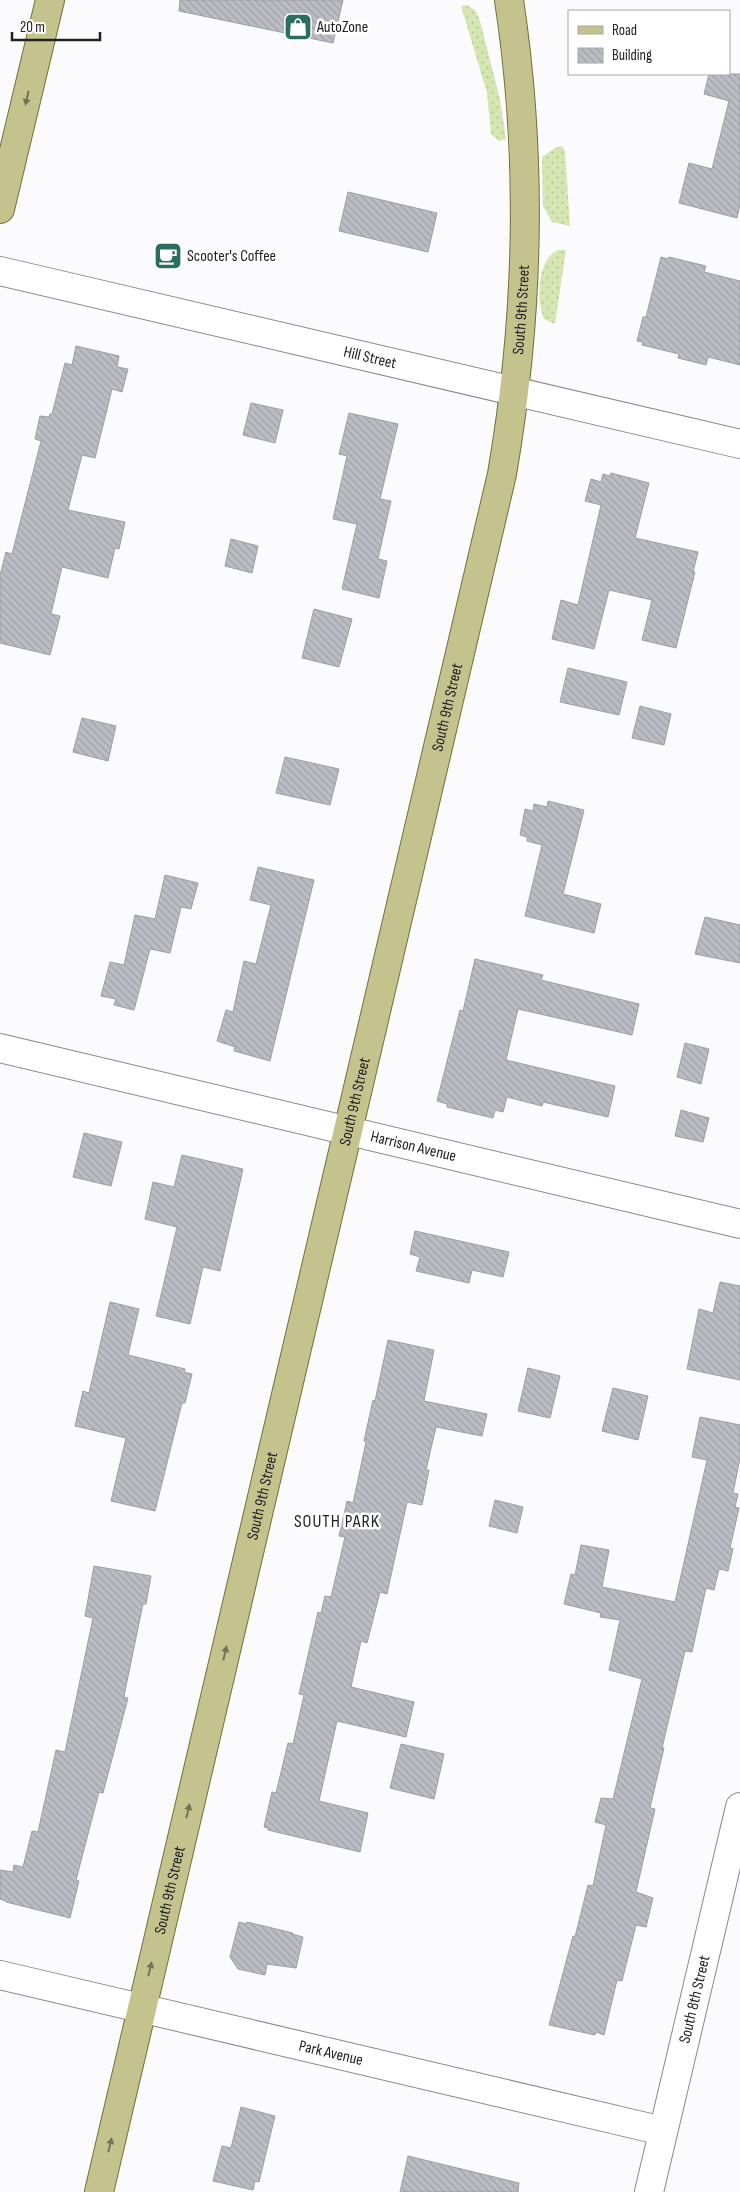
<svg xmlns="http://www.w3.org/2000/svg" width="740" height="2192" viewBox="0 0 740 2192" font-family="'Sofia Sans Condensed',sans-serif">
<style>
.grass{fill:url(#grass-dots)}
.building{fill:url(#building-back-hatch);stroke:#9d9da4}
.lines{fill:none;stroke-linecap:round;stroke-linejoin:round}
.minor-casing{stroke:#888890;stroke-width:30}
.major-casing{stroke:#727038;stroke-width:30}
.minor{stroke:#fff;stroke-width:28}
.major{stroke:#c4c38e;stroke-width:28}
.oneway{fill:#727259}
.labels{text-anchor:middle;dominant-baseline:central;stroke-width:5;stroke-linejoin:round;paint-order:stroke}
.poi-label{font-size:16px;fill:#212124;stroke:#fff;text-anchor:start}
.street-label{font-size:16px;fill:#212124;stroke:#fff}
.neighbourhood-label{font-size:18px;letter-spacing:1px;fill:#212124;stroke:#fff}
</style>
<defs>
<pattern id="grass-dots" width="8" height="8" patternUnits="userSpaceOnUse" patternTransform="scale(1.25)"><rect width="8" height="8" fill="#d5e6b2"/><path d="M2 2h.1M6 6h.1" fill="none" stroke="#b7c599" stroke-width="1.8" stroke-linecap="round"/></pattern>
<pattern id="building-back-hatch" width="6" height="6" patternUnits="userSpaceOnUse" patternTransform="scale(1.25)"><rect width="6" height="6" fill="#bcbcc4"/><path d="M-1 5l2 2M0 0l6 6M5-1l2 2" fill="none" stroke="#a1a1a8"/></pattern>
</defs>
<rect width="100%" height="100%" fill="#fbfbfe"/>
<!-- grass -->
<path class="grass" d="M 467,5 L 475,10 L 480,21 L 500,99 L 506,139 L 499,141 L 491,134 L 487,93 L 461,6 Z
M 562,146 L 565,151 L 570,226 L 552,222 L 543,206 L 542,157 L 555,148 Z
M 558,250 L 566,250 L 555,324 L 544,319 C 536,300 537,259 558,250 Z"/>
<!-- building -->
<path class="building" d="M 180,0 L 343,0 L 333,43 L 179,11 Z
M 709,74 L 740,74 L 740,205 L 737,218 L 679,203 L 689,163 L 712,169 L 729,101 L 704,94 Z
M 348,192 L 437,213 L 428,252 L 339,231 Z
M 661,257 L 668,259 L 669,257 L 706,266 L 704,272 L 740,281 L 740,365 L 708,357 L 706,365 L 678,358 L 679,354 L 642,345 L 643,342 L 637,341 L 643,317 L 646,317 Z
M 76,346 L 119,356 L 117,367 L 128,369 L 122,392 L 112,389 L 95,458 L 82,455 L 68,510 L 125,522 L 119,549 L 115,548 L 108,578 L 62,567 L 51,614 L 60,616 L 50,655 L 0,643 L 0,575 L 6,552 L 12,554 L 41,441 L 35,439 L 40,416 L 49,417 L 50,414 L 52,414 L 65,363 L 72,365 Z
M 251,403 L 283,410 L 275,443 L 243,435 Z
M 349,413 L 398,424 L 380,499 L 391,501 L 378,559 L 387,561 L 379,598 L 342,589 L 357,524 L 333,519 L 347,456 L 339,454 Z
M 611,473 L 649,483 L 635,538 L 698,552 L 693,572 L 695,572 L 676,648 L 642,640 L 652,600 L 609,590 L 594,649 L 552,639 L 561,600 L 578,605 L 601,505 L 585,501 L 591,479 L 601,482 L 603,474 L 610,476 Z
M 231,539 L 258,546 L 252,573 L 225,566 Z
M 314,609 L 352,619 L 339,667 L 302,658 Z
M 568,668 L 627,682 L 619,715 L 560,702 Z
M 640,706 L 671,714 L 664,745 L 632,738 Z
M 82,718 L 116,726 L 108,761 L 73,752 Z
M 285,757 L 339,769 L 330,805 L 276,793 Z
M 548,801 L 584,810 L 563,894 L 601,904 L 594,933 L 525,916 L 542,845 L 527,841 L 527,837 L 520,835 L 525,809 L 533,811 L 534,804 L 547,807 Z
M 258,867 L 314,880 L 270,1061 L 234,1051 L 235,1047 L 217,1041 L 226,1010 L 233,1012 L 244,961 L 256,964 L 271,905 L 250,900 Z
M 165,875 L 198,883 L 191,909 L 181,907 L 170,953 L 150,949 L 134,1010 L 114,1005 L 116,999 L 101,996 L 110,962 L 124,965 L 135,915 L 155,919 Z
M 705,917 L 740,925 L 740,963 L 695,954 Z
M 475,959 L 543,975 L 541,980 L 639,1004 L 632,1035 L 518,1009 L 506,1060 L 615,1086 L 608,1117 L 543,1102 L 542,1106 L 507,1097 L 503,1112 L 495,1110 L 493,1118 L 447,1107 L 447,1104 L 437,1101 L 460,1010 L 463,1011 Z
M 685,1043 L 709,1049 L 701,1084 L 677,1077 Z
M 681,1110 L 709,1118 L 703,1142 L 675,1136 Z
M 84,1133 L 122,1142 L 111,1186 L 73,1177 Z
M 182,1155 L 243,1169 L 220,1271 L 203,1267 L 190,1324 L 156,1316 L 177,1227 L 145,1219 L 153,1182 L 174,1187 Z
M 415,1231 L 509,1252 L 503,1277 L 472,1270 L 469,1283 L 416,1271 L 420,1257 L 410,1254 Z
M 720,1282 L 740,1286 L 740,1380 L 687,1369 L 699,1309 L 713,1313 Z
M 110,1302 L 139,1309 L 128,1355 L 185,1369 L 184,1372 L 192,1374 L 185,1403 L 182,1403 L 155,1511 L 111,1501 L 126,1438 L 75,1426 L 83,1391 L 89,1393 Z
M 388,1340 L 434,1350 L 424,1401 L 487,1414 L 482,1436 L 436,1427 L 426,1470 L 429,1470 L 422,1505 L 407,1502 L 387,1594 L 380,1592 L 367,1643 L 361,1641 L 351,1687 L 414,1702 L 406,1737 L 337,1721 L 319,1801 L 368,1813 L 360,1852 L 268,1830 L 268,1828 L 264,1827 L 272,1792 L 276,1793 L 288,1743 L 293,1744 L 304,1695 L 299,1694 L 318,1612 L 321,1613 L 325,1596 L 331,1597 L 345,1537 L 339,1536 L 347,1501 L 353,1503 L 366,1442 L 364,1441 L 373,1400 L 375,1401 Z
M 528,1368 L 560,1376 L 550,1418 L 518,1411 Z
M 613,1388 L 648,1396 L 638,1440 L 602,1431 Z
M 700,1417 L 740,1425 L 740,1458 L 733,1493 L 738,1494 L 735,1507 L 739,1508 L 730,1548 L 733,1549 L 728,1571 L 719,1569 L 714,1590 L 706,1588 L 692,1652 L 685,1651 L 662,1748 L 664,1748 L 650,1808 L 655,1809 L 636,1892 L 653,1898 L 646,1927 L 636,1925 L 622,1981 L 617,1980 L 604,2035 L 596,2032 L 595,2035 L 549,2025 L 573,1936 L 575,1937 L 588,1885 L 593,1886 L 606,1825 L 595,1822 L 601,1798 L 613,1799 L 642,1679 L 609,1670 L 620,1620 L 600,1617 L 601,1613 L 564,1604 L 571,1574 L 575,1575 L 581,1545 L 609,1550 L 602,1587 L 675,1602 L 707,1460 L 692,1457 Z
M 495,1500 L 523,1507 L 517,1533 L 489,1526 Z
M 94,1566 L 151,1576 L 146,1604 L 143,1604 L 125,1691 L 124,1697 L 128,1698 L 103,1793 L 99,1792 L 76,1880 L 79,1881 L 70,1918 L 6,1902 L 6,1901 L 0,1899 L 0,1870 L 13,1872 L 14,1865 L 23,1867 L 32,1831 L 38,1832 L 56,1750 L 65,1752 L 93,1618 L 85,1616 Z
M 401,1744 L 444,1754 L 434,1799 L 390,1788 Z
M 239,1922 L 247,1924 L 247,1922 L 293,1933 L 292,1934 L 303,1937 L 296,1968 L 267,1964 L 265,1975 L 238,1969 L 230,1957 Z
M 241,2107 L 275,2116 L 259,2182 L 255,2181 L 253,2190 L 213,2181 L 222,2146 L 231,2148 Z
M 408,2156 L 519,2183 L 518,2192 L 400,2192 Z"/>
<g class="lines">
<defs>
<g id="minor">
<path id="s1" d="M 0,271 L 740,444"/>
<path id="s2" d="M 0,1048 L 740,1224"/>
<path id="s3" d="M 0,1975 L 663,2131"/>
<path id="s4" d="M 649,2192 L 740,1807"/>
</g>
<g id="major">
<path d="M 0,209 L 50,0"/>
<path id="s5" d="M 99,2192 L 502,474 C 529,317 533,158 509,0"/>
</g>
</defs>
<!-- minor casing -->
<use href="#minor" class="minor-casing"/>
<!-- major casing -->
<use href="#major" class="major-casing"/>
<!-- minor -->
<use href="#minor" class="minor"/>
<!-- major -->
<use href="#major" class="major"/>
</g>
<!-- one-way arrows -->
<defs><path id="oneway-solid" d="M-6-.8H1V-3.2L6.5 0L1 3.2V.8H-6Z" transform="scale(1.25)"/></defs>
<g class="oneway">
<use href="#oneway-solid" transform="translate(27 98) rotate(103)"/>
<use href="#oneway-solid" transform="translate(225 1653) rotate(-77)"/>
<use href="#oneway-solid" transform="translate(188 1811) rotate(-77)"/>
<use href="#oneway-solid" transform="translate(150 1969) rotate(-77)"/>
<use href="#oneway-solid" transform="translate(110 2145) rotate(-77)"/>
</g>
<!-- icons -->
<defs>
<symbol id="shop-square" viewBox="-11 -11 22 22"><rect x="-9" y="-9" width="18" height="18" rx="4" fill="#2a6e61" stroke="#fff"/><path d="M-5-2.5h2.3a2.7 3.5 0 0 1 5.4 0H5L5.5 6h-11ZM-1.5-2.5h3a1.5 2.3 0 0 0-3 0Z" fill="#fff"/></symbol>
<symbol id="cafe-square" viewBox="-11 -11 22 22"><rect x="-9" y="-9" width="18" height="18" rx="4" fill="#2a6e61" stroke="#fff"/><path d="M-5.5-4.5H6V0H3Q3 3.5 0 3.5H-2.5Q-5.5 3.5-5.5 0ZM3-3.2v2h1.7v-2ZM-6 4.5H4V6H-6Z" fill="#fff"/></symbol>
</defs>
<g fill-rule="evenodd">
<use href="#shop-square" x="282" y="11" width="32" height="32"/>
<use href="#cafe-square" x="152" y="240" width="32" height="32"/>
</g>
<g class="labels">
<!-- poi labels -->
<g class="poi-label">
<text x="317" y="27">AutoZone</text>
<text x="187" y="256">Scooter's Coffee</text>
</g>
<!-- street labels -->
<g class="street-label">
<text stroke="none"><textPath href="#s5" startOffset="1930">South 9th Street</textPath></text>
<text stroke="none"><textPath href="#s1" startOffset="380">Hill Street</textPath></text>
<text stroke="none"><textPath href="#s5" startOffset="1525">South 9th Street</textPath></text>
<text stroke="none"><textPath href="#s5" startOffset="1120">South 9th Street</textPath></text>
<text stroke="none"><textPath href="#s2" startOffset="425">Harrison Avenue</textPath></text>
<text stroke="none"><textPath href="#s5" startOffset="715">South 9th Street</textPath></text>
<text stroke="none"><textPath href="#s5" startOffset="310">South 9th Street</textPath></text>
<text stroke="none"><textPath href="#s4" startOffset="198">South 8th Street</textPath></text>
<text stroke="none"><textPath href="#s3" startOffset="340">Park Avenue</textPath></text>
</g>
<!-- neighbourhood labels -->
<g class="neighbourhood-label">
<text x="337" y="1521">SOUTH PARK</text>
</g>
</g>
<!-- legend -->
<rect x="568" y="10" width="162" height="65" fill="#ffffff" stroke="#a6a6a7"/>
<rect x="578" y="26" width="25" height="8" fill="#c4c38e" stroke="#a6a6a7"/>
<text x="612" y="35" font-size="15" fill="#212124">Road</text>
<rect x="578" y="48" width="25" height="15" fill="url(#building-back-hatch)" stroke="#a6a6a7"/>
<text x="612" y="60" font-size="15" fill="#212124">Building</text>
<!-- scale -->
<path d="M12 32v8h88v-8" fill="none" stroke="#212124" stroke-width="2.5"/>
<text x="20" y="32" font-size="15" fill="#212124" stroke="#ffffff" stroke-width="4" paint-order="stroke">20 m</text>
</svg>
